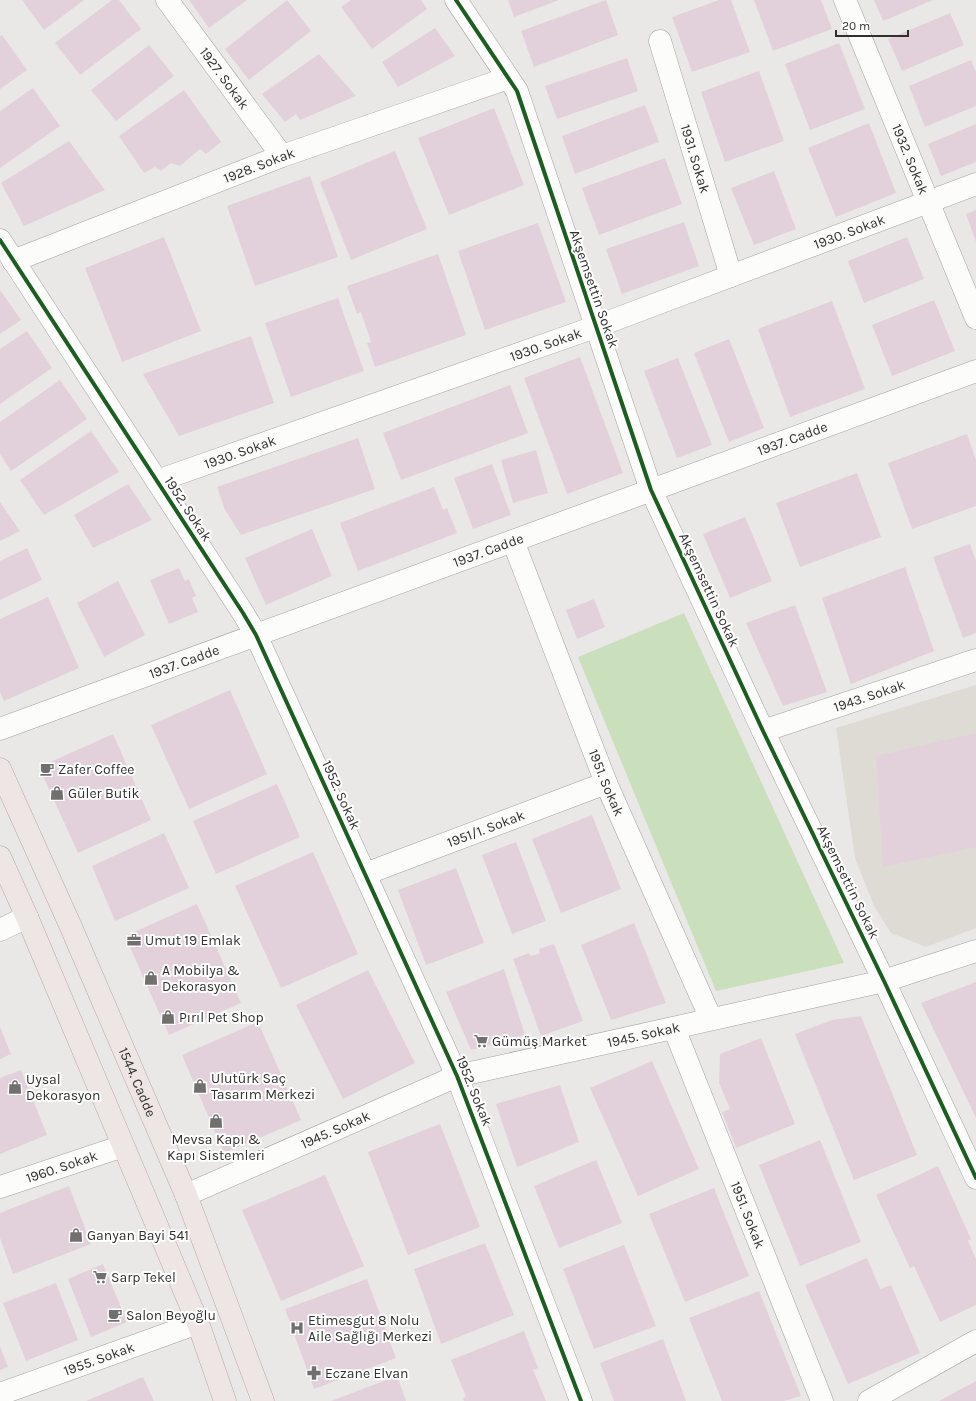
<svg xmlns="http://www.w3.org/2000/svg" width="976" height="1401" viewBox="0 0 976 1401" font-family="Karla,sans-serif">
<style>
.built{fill:#dedbd5}
.green{fill:#cadfbc}
.building{fill:#e2d1db}
.lines{fill:none;stroke-linecap:round;stroke-linejoin:round}
.minor-casing{stroke:#a2a1a0;stroke-width:23}
.major-casing{stroke:#b6a8a5;stroke-width:23}
.minor{stroke:#fcfcfb;stroke-width:22}
.major{stroke:#eee6e5;stroke-width:22}
.cycleway-casing{stroke:#fff;stroke-width:6}
.cycleway{stroke:#1b5e20;stroke-width:4}
.labels{text-anchor:middle;dominant-baseline:central;stroke-width:4;stroke-linejoin:round;paint-order:stroke}
.street-label{font-size:14px;fill:#30302f;stroke:#fff}
.poi-label{font-size:14px;fill:#30302f;stroke:#fff;text-anchor:start}
</style>
<rect width="100%" height="100%" fill="#e9e8e7"/>
<!-- built -->
<path class="built" d="M 976,685 L 976,928 L 926,947 L 891,933 L 874,906 L 855,858 L 836,728 Z"/>
<!-- green -->
<path class="green" d="M 684,613 L 844,963 L 716,991 L 578,657 Z"/>
<!-- building -->
<path class="building" d="M 22,0 L 84,0 L 44,30 Z
M 112,0 L 119,0 L 141,29 L 80,75 L 55,43 Z
M 189,0 L 247,0 L 209,28 Z
M 287,0 L 311,31 L 249,80 L 225,49 Z
M 351,0 L 421,0 L 427,9 L 372,49 L 341,7 Z
M 508,0 L 559,0 L 514,17 Z
M 606,0 L 618,35 L 534,67 L 521,31 Z
M 719,0 L 731,0 L 750,52 L 692,72 L 672,17 Z
M 754,0 L 821,0 L 832,29 L 773,51 Z
M 874,0 L 933,0 L 883,21 Z
M 950,13 L 964,45 L 902,71 L 888,39 Z
M 435,28 L 455,56 L 398,87 L 382,62 Z
M 2,35 L 27,70 L 0,89 L 0,36 Z
M 839,43 L 865,109 L 810,130 L 785,64 Z
M 149,45 L 174,76 L 116,121 L 91,90 Z
M 319,54 L 356,96 L 300,120 L 296,114 L 285,122 L 262,94 Z
M 627,58 L 638,91 L 557,119 L 545,86 Z
M 971,60 L 976,72 L 976,106 L 925,127 L 909,86 Z
M 759,71 L 784,141 L 725,162 L 701,92 Z
M 33,88 L 60,126 L 0,168 L 0,111 Z
M 184,90 L 221,142 L 206,154 L 200,149 L 180,166 L 171,163 L 161,171 L 155,167 L 144,173 L 119,136 Z
M 645,105 L 659,142 L 575,174 L 562,136 Z
M 494,108 L 524,185 L 449,215 L 418,138 Z
M 869,123 L 896,193 L 836,217 L 808,148 Z
M 976,124 L 976,162 L 941,176 L 928,144 Z
M 69,141 L 105,190 L 24,226 L 1,183 Z
M 395,151 L 427,229 L 351,260 L 320,182 Z
M 665,158 L 682,204 L 599,235 L 582,188 Z
M 774,171 L 796,229 L 754,245 L 731,188 Z
M 310,176 L 338,257 L 255,286 L 227,206 Z
M 976,210 L 976,242 L 966,214 Z
M 684,222 L 699,266 L 622,294 L 606,249 Z
M 538,223 L 566,302 L 485,330 L 458,251 Z
M 164,237 L 201,331 L 122,362 L 85,268 Z
M 907,237 L 924,279 L 864,303 L 848,261 Z
M 438,254 L 466,335 L 375,367 L 367,343 L 371,342 L 361,312 L 357,314 L 347,286 Z
M 0,290 L 21,320 L 0,334 Z
M 338,298 L 364,371 L 291,397 L 265,323 Z
M 934,300 L 955,351 L 892,376 L 872,325 Z
M 832,301 L 865,389 L 790,417 L 758,329 Z
M 27,331 L 52,368 L 0,404 L 0,349 Z
M 251,336 L 274,403 L 179,436 L 143,374 Z
M 729,339 L 764,428 L 729,442 L 694,353 Z
M 580,357 L 623,473 L 567,494 L 524,378 Z
M 678,358 L 712,445 L 677,458 L 644,371 Z
M 60,380 L 87,419 L 11,471 L 0,454 L 0,422 Z
M 510,385 L 528,433 L 401,480 L 383,433 Z
M 91,431 L 119,472 L 44,515 L 20,480 Z
M 967,434 L 976,460 L 976,506 L 912,529 L 888,463 Z
M 358,438 L 375,489 L 241,535 L 225,510 L 217,487 Z
M 536,450 L 548,493 L 513,503 L 501,460 Z
M 492,464 L 511,515 L 473,529 L 454,478 Z
M 857,473 L 881,537 L 800,567 L 776,503 Z
M 128,484 L 152,520 L 93,548 L 74,515 Z
M 434,487 L 443,510 L 447,508 L 457,533 L 358,571 L 340,523 Z
M 0,502 L 20,531 L 0,541 Z
M 745,517 L 772,581 L 730,598 L 703,534 Z
M 312,529 L 332,576 L 266,605 L 245,558 Z
M 970,544 L 976,561 L 976,633 L 963,638 L 933,557 Z
M 27,548 L 42,580 L 0,600 L 0,561 Z
M 905,567 L 934,651 L 851,684 L 822,598 Z
M 179,568 L 185,581 L 189,579 L 196,596 L 192,598 L 198,612 L 169,624 L 150,580 Z
M 118,581 L 145,635 L 104,657 L 77,603 Z
M 48,597 L 79,668 L 4,701 L 0,692 L 0,619 Z
M 594,599 L 605,627 L 577,639 L 566,610 Z
M 795,605 L 827,692 L 783,706 L 746,623 Z
M 230,690 L 267,774 L 189,809 L 151,725 Z
M 976,733 L 976,847 L 883,867 L 876,756 Z
M 113,734 L 151,820 L 78,853 L 39,767 Z
M 277,784 L 300,837 L 216,874 L 193,821 Z
M 592,815 L 621,889 L 561,913 L 532,839 Z
M 164,833 L 189,888 L 115,921 L 92,866 Z
M 516,842 L 546,921 L 512,934 L 482,855 Z
M 313,852 L 358,954 L 281,988 L 235,886 Z
M 456,868 L 484,943 L 426,965 L 398,890 Z
M 197,904 L 241,1003 L 169,1035 L 125,936 Z
M 634,923 L 666,1003 L 611,1020 L 581,945 Z
M 554,944 L 583,1021 L 541,1036 L 513,959 L 529,953 L 531,956 L 540,953 L 539,949 Z
M 504,969 L 525,1035 L 471,1050 L 446,992 Z
M 368,970 L 415,1063 L 343,1099 L 296,1005 Z
M 976,982 L 976,1118 L 921,1003 Z
M 861,1016 L 917,1155 L 854,1180 L 795,1034 L 832,1020 Z
M 258,1022 L 301,1120 L 224,1153 L 182,1055 Z
M 0,1027 L 11,1054 L 0,1059 Z
M 761,1038 L 795,1124 L 736,1148 L 722,1112 L 730,1109 L 719,1083 L 720,1054 Z
M 652,1061 L 699,1169 L 638,1196 L 590,1088 Z
M 21,1070 L 47,1135 L 0,1154 L 0,1078 Z
M 560,1085 L 579,1142 L 517,1167 L 496,1104 Z
M 440,1124 L 480,1227 L 408,1255 L 368,1152 Z
M 820,1140 L 861,1242 L 800,1266 L 759,1165 Z
M 596,1160 L 622,1223 L 559,1248 L 534,1186 Z
M 938,1166 L 971,1239 L 968,1241 L 976,1259 L 976,1305 L 940,1322 L 914,1266 L 910,1268 L 876,1195 Z
M 325,1175 L 364,1266 L 281,1301 L 242,1210 Z
M 69,1186 L 91,1244 L 13,1274 L 0,1238 L 0,1213 Z
M 714,1188 L 749,1276 L 685,1302 L 649,1214 Z
M 485,1243 L 514,1315 L 441,1344 L 414,1269 Z
M 624,1245 L 656,1326 L 594,1349 L 563,1269 Z
M 867,1258 L 880,1289 L 891,1285 L 920,1353 L 848,1384 L 805,1285 Z
M 103,1264 L 127,1322 L 91,1337 L 68,1279 Z
M 367,1279 L 396,1358 L 314,1389 L 285,1309 Z
M 56,1283 L 78,1340 L 26,1361 L 3,1303 Z
M 759,1291 L 801,1396 L 784,1401 L 722,1401 L 689,1318 Z
M 524,1331 L 538,1368 L 533,1370 L 546,1401 L 464,1401 L 463,1398 L 466,1397 L 451,1360 Z
M 663,1339 L 686,1401 L 614,1401 L 600,1363 Z
M 0,1346 L 8,1367 L 0,1370 Z
M 397,1376 L 406,1401 L 331,1401 Z
M 143,1377 L 154,1401 L 86,1401 Z
M 976,1381 L 976,1401 L 939,1401 Z"/>
<g class="lines">
<defs>
<g id="minor">
<path id="s1" d="M 167,0 L 282,156"/>
<path d="M 456,0 L 517,91 L 651,490 L 763,731 L 884,981 L 976,1178"/>
<path id="s2" d="M 845,0 L 976,318"/>
<path id="s3" d="M 660,41 L 731,276"/>
<path d="M 0,240 L 243,613 L 256,635 L 457,1076 L 581,1401"/>
<path id="s4" d="M 13,261 L 282,156 L 508,78"/>
<path id="s5" d="M 157,481 L 595,327 L 976,184"/>
<path id="s6" d="M 513,541 L 606,783 L 711,1019"/>
<path id="s7" d="M 0,729 L 976,371"/>
<path id="s8" d="M 763,731 L 976,660"/>
<path id="s9" d="M 365,874 L 606,783"/>
<path d="M 0,930 L 27,917"/>
<path id="s10" d="M 674,1028 L 822,1401"/>
<path id="s11" d="M 0,1187 L 123,1146"/>
<path id="s12" d="M 186,1195 L 457,1076 L 884,981 L 976,951"/>
<path id="s13" d="M 0,1394 L 198,1323"/>
<path d="M 869,1401 L 976,1341"/>
</g>
<g id="major">
<path id="s14" d="M 0,769 L 71,927 L 186,1195 L 263,1401"/>
<path d="M 0,857 L 27,917 L 198,1323 L 225,1401"/>
</g>
</defs>
<!-- minor casing -->
<use href="#minor" class="minor-casing"/>
<!-- major casing -->
<use href="#major" class="major-casing"/>
<!-- minor -->
<use href="#minor" class="minor"/>
<!-- major -->
<use href="#major" class="major"/>
<defs>
<path id="cycleway" d="M 456,0 L 517,91 L 651,490 L 763,731 L 884,981 L 976,1178
M 0,240 L 243,613 L 256,635 L 457,1076 L 581,1401"/>
</defs>
<!-- cycleway casing -->
<use href="#cycleway" class="cycleway-casing"/>
<!-- cycleway -->
<use href="#cycleway" class="cycleway"/>
</g>
<!-- icons -->
<defs>
<symbol id="cafe-bare" viewBox="-9 -9 18 18"><path d="M-5.5-4.5H6V0H3Q3 3.5 0 3.5H-2.5Q-5.5 3.5-5.5 0ZM3-3.2v2h1.7v-2ZM-6 4.5H4V6H-6Z" fill="#71706f" stroke="#fff" stroke-width="2.5" paint-order="stroke"/></symbol>
<symbol id="shop-bare" viewBox="-9 -9 18 18"><path d="M-5-2.5h2.3a2.7 3.5 0 0 1 5.4 0H5L5.5 6h-11ZM-1.5-2.5h3a1.5 2.3 0 0 0-3 0Z" fill="#71706f" stroke="#fff" stroke-width="2.5" paint-order="stroke"/></symbol>
<symbol id="office-bare" viewBox="-9 -9 18 18"><path d="M-6-3h4V-5.5h4V-3h4V5H-6ZM-1-4.5V-3h2v-1.5ZM-6 0V1H6V0Z" fill="#71706f" stroke="#fff" stroke-width="2.5" paint-order="stroke"/></symbol>
<symbol id="supermarket-bare" viewBox="-9 -9 18 18"><path d="M-6-5.5h2.5l.6 2H6L4.5 2H-2.5L-4.4-4H-6ZM-1.5 3.2a1.3 1.3 0 1 0 .1 0ZM3 3.2a1.3 1.3 0 1 0 .1 0Z" fill="#71706f" stroke="#fff" stroke-width="2.5" paint-order="stroke"/></symbol>
<symbol id="hospital-bare" viewBox="-9 -9 18 18"><path d="M-5-5h3v3.5h4V-5h3V5h-3V1.5h-4V5h-3Z" fill="#71706f" stroke="#fff" stroke-width="2.5" paint-order="stroke"/></symbol>
<symbol id="pharmacy-bare" viewBox="-9 -9 18 18"><path d="M-2-6h4v4h4v4h-4v4h-4v-4h-4v-4h4Z" fill="#71706f" stroke="#fff" stroke-width="2.5" paint-order="stroke"/></symbol>
</defs>
<g fill-rule="evenodd">
<use href="#cafe-bare" x="37" y="759" width="20" height="20"/>
<use href="#shop-bare" x="47" y="783" width="20" height="20"/>
<use href="#office-bare" x="124" y="930" width="20" height="20"/>
<use href="#shop-bare" x="141" y="968" width="20" height="20"/>
<use href="#shop-bare" x="158" y="1007" width="20" height="20"/>
<use href="#supermarket-bare" x="471" y="1031" width="20" height="20"/>
<use href="#shop-bare" x="190" y="1076" width="20" height="20"/>
<use href="#shop-bare" x="5" y="1077" width="20" height="20"/>
<use href="#shop-bare" x="206" y="1111" width="20" height="20"/>
<use href="#shop-bare" x="66" y="1225" width="20" height="20"/>
<use href="#supermarket-bare" x="90" y="1267" width="20" height="20"/>
<use href="#cafe-bare" x="105" y="1305" width="20" height="20"/>
<use href="#hospital-bare" x="287" y="1318" width="20" height="20"/>
<use href="#pharmacy-bare" x="304" y="1363" width="20" height="20"/>
</g>
<g class="labels">
<!-- street labels -->
<g class="street-label">
<text stroke="none"><textPath href="#s1" startOffset="97">1927. Sokak</textPath></text>
<text stroke="none"><textPath href="#s3" startOffset="123">1931. Sokak</textPath></text>
<text stroke="none"><textPath href="#s2" startOffset="172">1932. Sokak</textPath></text>
<text stroke="none"><textPath href="#s4" startOffset="264">1928. Sokak</textPath></text>
<text stroke="none"><textPath href="#s5" startOffset="736">1930. Sokak</textPath></text>
<text transform="translate(594 289) rotate(71)">Akşemsettin Sokak</text>
<text stroke="none"><textPath href="#s5" startOffset="412">1930. Sokak</textPath></text>
<text stroke="none"><textPath href="#s7" startOffset="844">1937. Cadde</textPath></text>
<text stroke="none"><textPath href="#s5" startOffset="88">1930. Sokak</textPath></text>
<text transform="translate(188 509) rotate(57)">1952. Sokak</text>
<text stroke="none"><textPath href="#s7" startOffset="520">1937. Cadde</textPath></text>
<text transform="translate(709 590) rotate(65)">Akşemsettin Sokak</text>
<text stroke="none"><textPath href="#s7" startOffset="196">1937. Cadde</textPath></text>
<text stroke="none"><textPath href="#s8" startOffset="112">1943. Sokak</textPath></text>
<text stroke="none"><textPath href="#s6" startOffset="259">1951. Sokak</textPath></text>
<text transform="translate(341 795) rotate(66)">1952. Sokak</text>
<text stroke="none"><textPath href="#s9" startOffset="129">1951/1. Sokak</textPath></text>
<text transform="translate(848 882) rotate(64)">Akşemsettin Sokak</text>
<text stroke="none"><textPath href="#s12" startOffset="487">1945. Sokak</textPath></text>
<text stroke="none"><textPath href="#s14" startOffset="342">1544. Cadde</textPath></text>
<text transform="translate(474 1091) rotate(68)">1952. Sokak</text>
<text stroke="none"><textPath href="#s12" startOffset="163">1945. Sokak</textPath></text>
<text stroke="none"><textPath href="#s11" startOffset="65">1960. Sokak</textPath></text>
<text stroke="none"><textPath href="#s10" startOffset="201">1951. Sokak</textPath></text>
<text stroke="none"><textPath href="#s13" startOffset="105">1955. Sokak</textPath></text>
</g>
<!-- poi labels -->
<g class="poi-label">
<text x="58" y="769">Zafer Coffee</text>
<text x="68" y="793">Güler Butik</text>
<text x="145" y="940">Umut 19 Emlak</text>
<text x="162" y="970">A Mobilya &amp;<tspan x="162" dy="16">Dekorasyon</tspan></text>
<text x="179" y="1017">Pırıl Pet Shop</text>
<text x="492" y="1041">Gümüş Market</text>
<text x="211" y="1078">Ulutürk Saç<tspan x="211" dy="16">Tasarım Merkezi</tspan></text>
<text x="26" y="1079">Uysal<tspan x="26" dy="16">Dekorasyon</tspan></text>
<text x="216" y="1139" text-anchor="middle">Mevsa Kapı &amp;<tspan x="216" dy="16">Kapı Sistemleri</tspan></text>
<text x="87" y="1235">Ganyan Bayi 541</text>
<text x="111" y="1277">Sarp Tekel</text>
<text x="126" y="1315">Salon Beyoğlu</text>
<text x="308" y="1320">Etimesgut 8 Nolu<tspan x="308" dy="16">Aile Sağlığı Merkezi</tspan></text>
<text x="325" y="1373">Eczane Elvan</text>
</g>
</g>
<!-- scale -->
<path d="M836 30v6h72v-6" fill="none" stroke="#30302f" stroke-width="2"/>
<text x="842" y="30" font-size="12" fill="#30302f" stroke="#ffffff" stroke-width="3" paint-order="stroke">20 m</text>
</svg>
